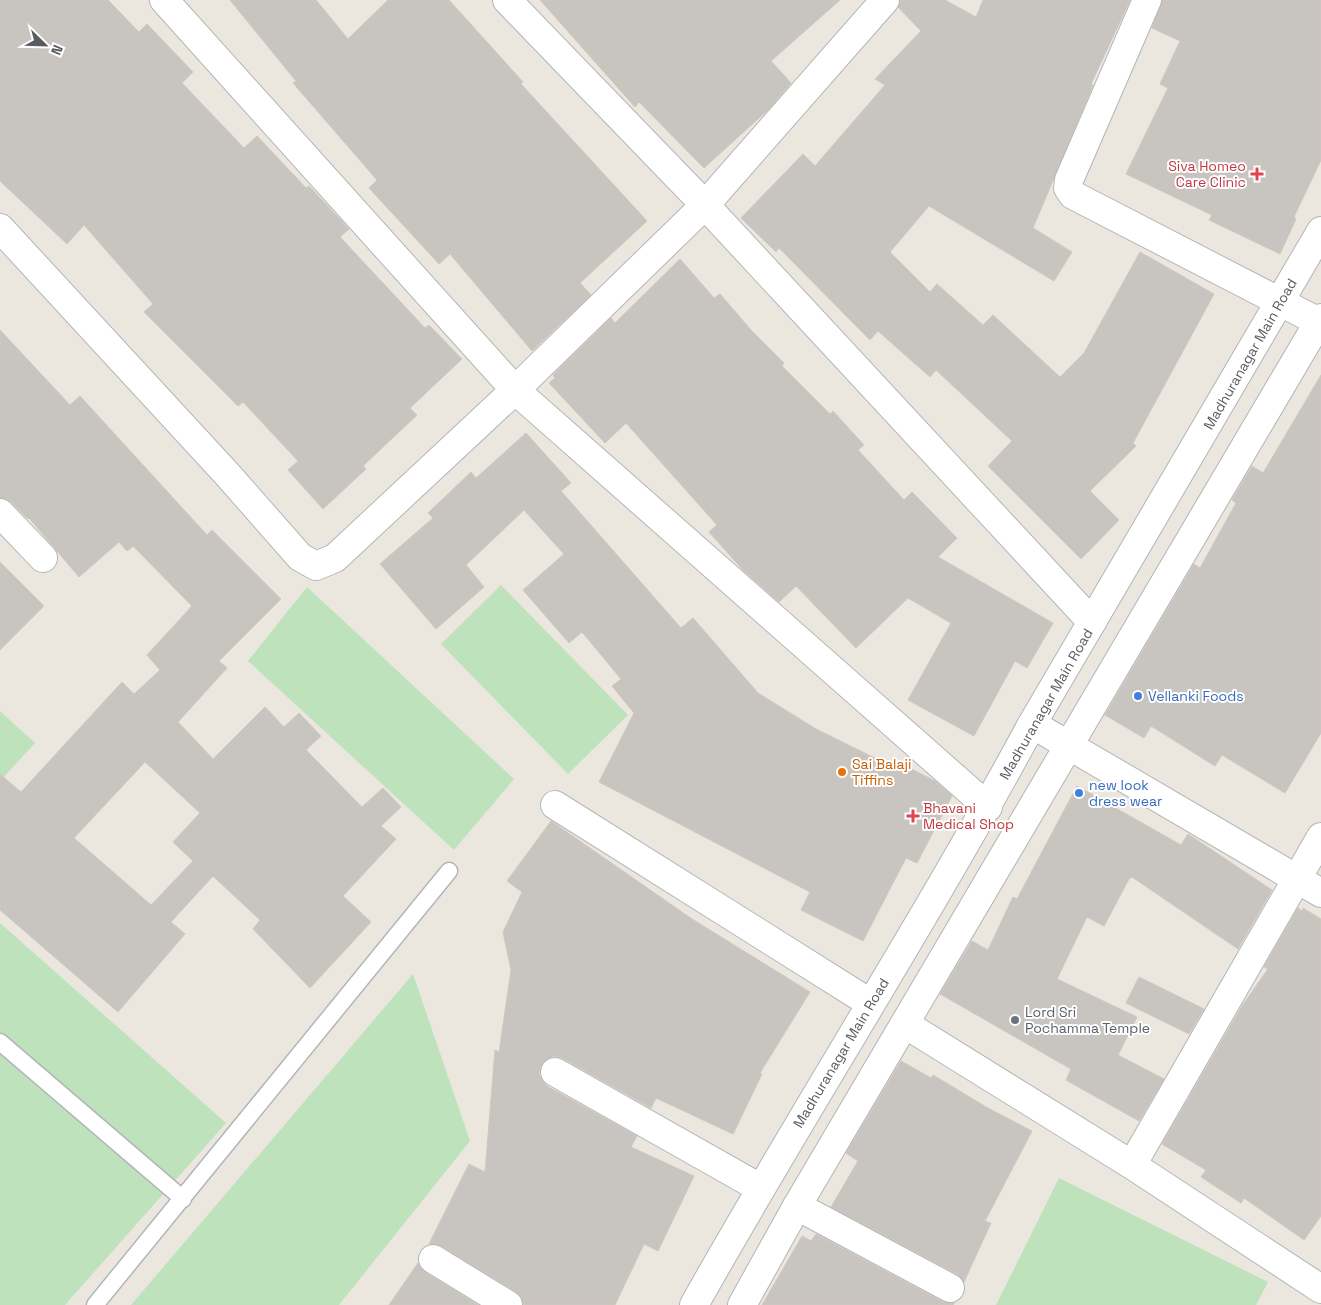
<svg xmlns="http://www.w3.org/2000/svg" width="1321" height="1305" viewBox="0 0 1321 1305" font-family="'Space Grotesk',sans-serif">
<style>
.green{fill:#bee2bc}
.building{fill:#c8c4bf;stroke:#cfc8be;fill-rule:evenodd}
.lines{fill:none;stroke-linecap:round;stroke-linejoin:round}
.lane-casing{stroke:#b2b6ba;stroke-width:19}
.street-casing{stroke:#b2b6ba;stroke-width:30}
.secondary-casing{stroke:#b1b5ba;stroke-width:30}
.lane{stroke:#fff;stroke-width:16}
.street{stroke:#fff;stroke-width:28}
.secondary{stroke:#fff;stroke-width:28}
.health-dot{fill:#e0444e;stroke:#fff;stroke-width:2}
.shop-dot{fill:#3f7fe0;stroke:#fff;stroke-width:2}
.food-dot{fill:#e8710a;stroke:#fff;stroke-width:2}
.worship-dot{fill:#6b7280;stroke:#fff;stroke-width:2}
.labels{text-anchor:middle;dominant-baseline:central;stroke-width:4;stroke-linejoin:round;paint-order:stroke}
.health-label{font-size:14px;fill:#be3a42;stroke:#fff;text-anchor:end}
.street-label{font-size:14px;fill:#585c60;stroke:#fff}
.shop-label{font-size:14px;fill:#366cbe;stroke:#fff;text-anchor:start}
.food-label{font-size:14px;fill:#c56008;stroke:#fff;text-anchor:start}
.worship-label{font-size:14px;fill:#5b616d;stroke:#fff;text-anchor:start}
</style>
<rect width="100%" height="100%" fill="#ebe7df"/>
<!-- green -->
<path class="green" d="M 501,585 L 628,715 L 568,774 L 441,644 Z
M 307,587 L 514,779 L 454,850 L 248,661 Z
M 0,711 L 35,743 L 0,781 Z
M 0,923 L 226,1123 L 65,1305 L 0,1305 Z
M 413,974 L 470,1141 L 339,1305 L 131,1305 Z
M 1059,1178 L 1268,1282 L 1256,1305 L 996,1305 Z"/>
<!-- building -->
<path class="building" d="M 0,0 L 108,0 L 139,32 L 147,24 L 193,72 L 182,83 L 244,148 L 257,136 L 306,188 L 309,186 L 349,229 L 340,237 L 425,328 L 429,325 L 462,359 L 410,408 L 417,415 L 363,466 L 366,469 L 323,509 L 288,470 L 298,461 L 243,402 L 238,406 L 144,312 L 153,304 L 84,225 L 67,244 L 0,181 Z
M 230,0 L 316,0 L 348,39 L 388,0 L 449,0 L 523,82 L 521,84 L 647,221 L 580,283 L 591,295 L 532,351 L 450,254 L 439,264 L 369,188 L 377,180 L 293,83 L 296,81 Z
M 540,0 L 840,0 L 771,61 L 791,83 L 769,109 L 704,168 L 639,102 L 635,107 Z
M 900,0 L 945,0 L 976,17 L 983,0 L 1130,0 L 1091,84 L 1093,85 L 1033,228 L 1072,252 L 1054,281 L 929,206 L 890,252 L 930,292 L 937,284 L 983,325 L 993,315 L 1060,377 L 1084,353 L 1140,252 L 1214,294 L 1133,443 L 1136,446 L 1090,491 L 1119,520 L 1081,559 L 988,466 L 1012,441 L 936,370 L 930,377 L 878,331 L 870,340 L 779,248 L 776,252 L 741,218 L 803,154 L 815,166 L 885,85 L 875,79 L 921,31 L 898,7 Z
M 1162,0 L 1321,0 L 1321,160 L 1294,217 L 1296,219 L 1280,254 L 1209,220 L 1212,215 L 1126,174 L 1168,88 L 1160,84 L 1180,41 L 1152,28 Z
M 680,259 L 714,298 L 720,294 L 751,330 L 784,363 L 782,366 L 830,414 L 833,411 L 864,445 L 858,450 L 904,500 L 912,492 L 957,538 L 938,557 L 1053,623 L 1027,668 L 1015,661 L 974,736 L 908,700 L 951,623 L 908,598 L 856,648 L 796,586 L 779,602 L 743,570 L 709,532 L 717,525 L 626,423 L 605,443 L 549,383 L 555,378 L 553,375 L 611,318 L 615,323 Z
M 0,330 L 70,405 L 80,396 L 207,535 L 212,530 L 281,599 L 219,661 L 227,668 L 178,722 L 213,759 L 265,707 L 284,727 L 299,713 L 321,736 L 306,750 L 362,807 L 383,788 L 401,807 L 381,826 L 396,839 L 343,896 L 371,922 L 310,988 L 253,929 L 260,920 L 213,876 L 171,922 L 185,934 L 118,1012 L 0,910 L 0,774 L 21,792 L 122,682 L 134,694 L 160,670 L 147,655 L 192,606 L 133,546 L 127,551 L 119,542 L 79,577 L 29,518 L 28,519 L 11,502 L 0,498 ZM 145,762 L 200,813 L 173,842 L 193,861 L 151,905 L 74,838 Z
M 1321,375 L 1321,733 L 1285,793 L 1222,755 L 1215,766 L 1151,726 L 1144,738 L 1105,715 L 1194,564 L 1200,568 L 1236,503 L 1232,500 L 1252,466 L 1263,473 Z
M 526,433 L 571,483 L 561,491 L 681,628 L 693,618 L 758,693 L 816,729 L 893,767 L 896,761 L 935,781 L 952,796 L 917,863 L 906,858 L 863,941 L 801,910 L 810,892 L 599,782 L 634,713 L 612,686 L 621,679 L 582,632 L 569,643 L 523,590 L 564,554 L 524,510 L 466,565 L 484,587 L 436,629 L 380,564 L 433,518 L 428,513 L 471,472 L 476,478 Z
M 0,562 L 44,606 L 0,650 Z
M 1077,786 L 1181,845 L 1188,834 L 1272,890 L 1238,949 L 1132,877 L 1129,879 L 1104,926 L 1087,917 L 1057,979 L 1137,1017 L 1118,1055 L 1164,1079 L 1139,1121 L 1066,1080 L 1071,1069 L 940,994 L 972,941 L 988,950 L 1013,897 L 1017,899 Z
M 551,821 L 692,919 L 810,992 L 760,1073 L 762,1074 L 733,1134 L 656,1098 L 651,1108 L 562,1058 L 554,1056 L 547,1059 L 542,1064 L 539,1073 L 542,1080 L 547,1086 L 637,1136 L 631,1147 L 694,1176 L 658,1251 L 644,1244 L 615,1305 L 524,1305 L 521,1297 L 516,1292 L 441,1246 L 429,1244 L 469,1164 L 485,1172 L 495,1050 L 499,1052 L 511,970 L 503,932 L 522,892 L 507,881 Z
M 1298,908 L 1302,911 L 1303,908 L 1321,919 L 1321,1216 L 1304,1240 L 1244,1198 L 1241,1203 L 1201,1177 L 1206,1170 L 1162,1144 L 1242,1006 L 1268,969 L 1264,967 Z
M 1139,977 L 1204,1009 L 1189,1034 L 1126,1003 Z
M 901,1061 L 931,1078 L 933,1075 L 988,1108 L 1032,1131 L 985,1221 L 991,1223 L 964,1282 L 957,1274 L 831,1207 L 858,1161 L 846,1153 Z
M 816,1234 L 943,1302 L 955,1302 L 953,1305 L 762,1305 L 802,1236 L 811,1241 Z
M 418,1263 L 425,1272 L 478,1305 L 389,1305 Z"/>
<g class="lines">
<defs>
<path id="lane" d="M 0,1042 L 183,1199
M 95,1305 L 449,871"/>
<path id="street" d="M 164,0 L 515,390 L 988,807
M 507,0 L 705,205 L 1092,622
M 1147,0 L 1069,180 L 1068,188 L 1073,195 L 1319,322
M 0,228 L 227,474 L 300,557 L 316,566 L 335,558 L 515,390 L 705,205 L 885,0
M 0,513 L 43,558
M 1032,724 L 1321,893
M 555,805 L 870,1003
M 905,1024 L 1132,1165 L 1321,1289
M 555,1072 L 760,1188
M 1132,1165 L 1321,837
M 797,1206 L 950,1288
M 433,1259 L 508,1305"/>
<path id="secondary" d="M 694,1305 C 804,1109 926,921 1032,724 L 1321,231
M 742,1305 L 797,1206 L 1321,318"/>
</defs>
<!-- lane casing -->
<use href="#lane" class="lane-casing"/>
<!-- street casing -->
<use href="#street" class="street-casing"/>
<!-- secondary casing -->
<use href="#secondary" class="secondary-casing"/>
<!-- lane -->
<use href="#lane" class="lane"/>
<!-- street -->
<use href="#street" class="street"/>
<!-- secondary -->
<use href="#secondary" class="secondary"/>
</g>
<!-- markers -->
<g class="health-dot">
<path d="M1254.5 166.5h5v5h5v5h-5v5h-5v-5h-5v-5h5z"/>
<path d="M910.5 808.5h5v5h5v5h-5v5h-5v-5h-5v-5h5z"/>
</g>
<g class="shop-dot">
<circle cx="1138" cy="696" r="5"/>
<circle cx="1079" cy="793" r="5"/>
</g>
<circle class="food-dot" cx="842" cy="772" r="5"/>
<circle class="worship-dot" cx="1015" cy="1020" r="5"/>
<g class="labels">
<!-- health labels -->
<g class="health-label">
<text x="1246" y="166">Siva Homeo<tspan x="1246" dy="16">Care Clinic</tspan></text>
<text x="923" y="808" text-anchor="start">Bhavani<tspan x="923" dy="16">Medical Shop</tspan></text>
</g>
<!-- street labels -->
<g class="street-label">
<text transform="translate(1250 354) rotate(-60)">Madhuranagar Main Road</text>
<text transform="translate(1046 704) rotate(-60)">Madhuranagar Main Road</text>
<text transform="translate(841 1053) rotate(-59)">Madhuranagar Main Road</text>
</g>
<!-- shop labels -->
<g class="shop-label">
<text x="1148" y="696">Vellanki Foods</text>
<text x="1089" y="785">new look<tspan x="1089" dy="16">dress wear</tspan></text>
</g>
<!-- food labels -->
<g class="food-label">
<text x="852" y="764">Sai Balaji<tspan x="852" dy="16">Tiffins</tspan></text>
</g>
<!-- worship labels -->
<g class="worship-label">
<text x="1025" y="1012">Lord Sri<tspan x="1025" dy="16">Pochamma Temple</tspan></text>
</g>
</g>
<!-- north arrow -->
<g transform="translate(45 45) rotate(113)" stroke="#ffffff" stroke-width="4" paint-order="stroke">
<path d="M0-4L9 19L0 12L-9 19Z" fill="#585c60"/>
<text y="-8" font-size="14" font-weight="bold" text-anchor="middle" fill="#585c60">N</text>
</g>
</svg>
